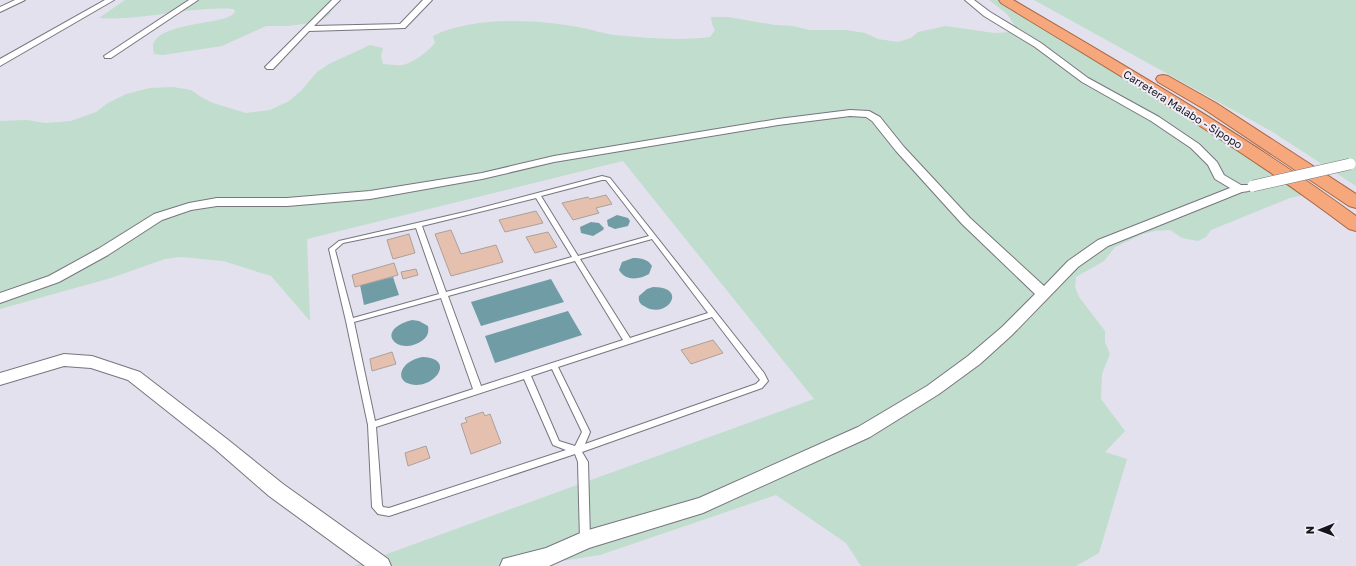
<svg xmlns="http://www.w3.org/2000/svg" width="1356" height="566" viewBox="0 0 1356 566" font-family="'Golos Text',sans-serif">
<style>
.green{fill:#c0ddcd}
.water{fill:#709ca6}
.building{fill:#e5c0ae;stroke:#aca09a}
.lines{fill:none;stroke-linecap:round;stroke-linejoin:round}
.service-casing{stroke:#77757f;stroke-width:2}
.minor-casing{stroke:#77757f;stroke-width:2}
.trunk-casing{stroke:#a66644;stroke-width:2}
.service{fill:#fff;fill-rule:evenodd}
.minor{fill:#fff;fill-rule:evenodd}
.trunk{fill:#f6a77c;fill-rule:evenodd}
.minor-bridge-casing{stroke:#77757f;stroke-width:12;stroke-linecap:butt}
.minor-bridge{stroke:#fff;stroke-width:11}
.labels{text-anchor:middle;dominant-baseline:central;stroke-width:4;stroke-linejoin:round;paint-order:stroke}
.far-street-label{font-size:11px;fill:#161519;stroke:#f1eefa}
</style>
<rect width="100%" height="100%" fill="#e3e1ed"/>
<!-- green -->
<path class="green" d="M 125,0 L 337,0 L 329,15 L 319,22 L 288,26 L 266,26 L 222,46 L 163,55 L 154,54 C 153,49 152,43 156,39 C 169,25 207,24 226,18 L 232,15 L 235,12 L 234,9 C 189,6 144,21 99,18 Z
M 989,0 L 1006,0 L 1150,84 L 1323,191 L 1290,198 L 1211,230 L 1206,237 L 1198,241 L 1182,238 L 1170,230 L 1155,231 L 1143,234 L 1115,247 L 1104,261 L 1076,277 L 1075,287 L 1079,297 L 1105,331 L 1105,342 L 1110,354 L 1102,374 L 1101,399 L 1125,431 L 1105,452 L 1127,459 L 1099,553 L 1076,566 L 861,566 L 846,543 L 776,495 L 600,555 L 529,566 L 354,566 L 814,399 L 623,161 L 307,239 L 310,321 L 271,276 L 223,261 L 181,257 L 165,259 L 111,278 L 0,309 L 0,121 L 27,120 L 45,123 L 71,121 L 96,112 L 108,103 L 126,94 L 150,88 L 173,87 L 191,90 L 201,97 L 213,103 L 246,113 L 270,110 L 289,101 L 301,91 L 317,72 L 329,64 L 370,45 L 383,48 L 381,56 L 383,64 C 389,64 397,66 403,65 C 415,62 427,52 435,43 L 433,36 C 473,16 539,19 583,28 C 594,30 604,34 615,35 C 647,38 678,41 710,37 L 715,30 L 712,24 L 711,17 L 728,17 L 775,25 L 793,26 L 809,30 L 846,30 L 865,33 L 878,39 L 898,42 L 911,38 L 918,32 L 946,26 L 994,33 L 1011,32 L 1015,26 L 1007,14 Z
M 1034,0 L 1356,0 L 1356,186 L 1271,131 Z"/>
<!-- water -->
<path class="water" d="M 617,215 L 628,218 L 630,221 L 628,226 L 615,229 L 608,226 L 607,220 Z
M 591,222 L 599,223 L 604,228 L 603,230 L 593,236 L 581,233 L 580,227 Z
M 633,258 C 641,258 648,259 652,266 L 649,274 C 639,280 625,281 619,270 L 622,262 Z
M 393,277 L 399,295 L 364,305 L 360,285 Z
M 551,279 L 564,302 L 481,326 L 471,302 Z
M 653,287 C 690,287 666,321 644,306 C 640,304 638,301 639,296 L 647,289 Z
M 568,311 L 582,335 L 495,363 L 485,336 Z
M 412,320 L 419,321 L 428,326 C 429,332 428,336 423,340 C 400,358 371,331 412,320 Z
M 422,357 C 458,358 433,391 410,384 C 398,381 399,370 408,363 C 412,360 417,358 422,357 Z"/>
<!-- building -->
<path class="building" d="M 606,195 L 612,204 L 596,208 L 599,213 L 573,220 L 562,203 L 588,197 L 590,199 Z
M 536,211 L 543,223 L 505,232 L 499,220 Z
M 451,230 L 461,254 L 496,245 L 503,262 L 451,276 L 435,234 Z
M 548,232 L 557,247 L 535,253 L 526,237 Z
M 409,234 L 415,253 L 393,259 L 387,240 Z
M 394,263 L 398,275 L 355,287 L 352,275 Z
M 416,269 L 418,275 L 403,279 L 401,272 Z
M 713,340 L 723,353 L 691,364 L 681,350 Z
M 392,352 L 396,364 L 372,371 L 370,359 Z
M 483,412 L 485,416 L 490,414 L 501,443 L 471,454 L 461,424 L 467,422 L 465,418 Z
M 426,446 L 430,458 L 408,466 L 405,453 Z"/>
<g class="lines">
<defs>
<path id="service" d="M 602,176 L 610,178 L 764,373 L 768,381 L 762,388 L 582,452 L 588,462 L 590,540 L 589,543 L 585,544 L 581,543 L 580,540 L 578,462 L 575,454 L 389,516 L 378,514 L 372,507 L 368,425 L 346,321 L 329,249 L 339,241 L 469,211 ZM 602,180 L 606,180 L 649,236 L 578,256 L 541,196 ZM 536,198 L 572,257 L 446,292 L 422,226 ZM 416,228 L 439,294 L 353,318 L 335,250 L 343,243 ZM 652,239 L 708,313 L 630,338 L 580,259 ZM 575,261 L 623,340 L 481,386 L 448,296 ZM 441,298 L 473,389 L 375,421 L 354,322 ZM 712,317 L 760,380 L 756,384 L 585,444 L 590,432 L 558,367 ZM 552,369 L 582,432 L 575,446 L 559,441 L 531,376 ZM 524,379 L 553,445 L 566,450 L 389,508 L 383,507 L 382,505 L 376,427 Z"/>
<path id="minor" d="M 15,0 L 25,0 L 0,12 L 0,7 Z
M 105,0 L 114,0 L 0,66 L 0,59 Z
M 189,0 L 198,0 L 111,58 L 105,58 L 104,56 Z
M 332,0 L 340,0 L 314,26 L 400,24 L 423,0 L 432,0 L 405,28 L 309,31 L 273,69 L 267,69 L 265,67 Z
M 965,0 L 974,0 L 990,12 L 1041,43 L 1088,78 L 1159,117 L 1199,144 L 1217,162 L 1224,175 L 1241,185 L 1249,185 L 1251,188 L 1249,191 L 1242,192 L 1108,246 L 1078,267 L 1012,335 L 980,364 L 939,394 L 870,437 L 703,513 L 589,548 L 549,566 L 500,566 L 503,559 L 546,548 L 585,531 L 699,498 L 858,427 L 927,386 L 968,356 L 1002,327 L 1035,294 L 962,224 L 896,151 L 872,121 L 866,117 L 850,116 L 778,125 L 554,162 L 482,179 L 370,199 L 287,206 L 217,206 L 191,210 L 162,220 L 108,255 L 59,282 L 0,303 L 0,293 L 49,276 L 98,249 L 154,214 L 189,203 L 217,198 L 287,198 L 370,191 L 482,173 L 554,156 L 778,119 L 850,110 L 869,111 L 880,117 L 904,147 L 970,218 L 1044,286 L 1068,261 L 1098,240 L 1230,188 L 1215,179 L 1208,165 L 1191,148 L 1151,121 L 1082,82 L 1035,47 L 984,16 Z
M 64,354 L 92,356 L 140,372 L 227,439 L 283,484 L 388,559 L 391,566 L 365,566 L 269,496 L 215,449 L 128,380 L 91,368 L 64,366 L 0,385 L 0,373 Z"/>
<path id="trunk" d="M 999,0 L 1013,0 C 1130,69 1247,136 1356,216 L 1356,231 L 1349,229 C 1238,145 1119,75 1001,3 Z
M 1163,75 L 1168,76 L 1216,103 L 1356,194 L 1356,208 L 1349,206 L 1204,109 L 1158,82 L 1156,79 L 1158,76 Z"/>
</defs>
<!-- service casing -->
<use href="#service" class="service-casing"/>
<!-- minor casing -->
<use href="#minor" class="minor-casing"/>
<!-- trunk casing -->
<use href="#trunk" class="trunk-casing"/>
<!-- service -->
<use href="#service" class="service"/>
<!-- minor -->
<use href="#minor" class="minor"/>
<!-- trunk -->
<use href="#trunk" class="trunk"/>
<defs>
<path id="minor-bridge" d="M 1253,186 L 1350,164"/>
</defs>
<!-- minor-bridge casing -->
<use href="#minor-bridge" class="minor-bridge-casing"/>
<!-- minor-bridge -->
<use href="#minor-bridge" class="minor-bridge"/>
</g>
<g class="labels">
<!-- far-street labels -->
<g class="far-street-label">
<text transform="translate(1183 109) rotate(32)">Carretera Malabo - Sipopo</text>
</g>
</g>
<!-- north arrow -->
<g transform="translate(1320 530) rotate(269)" stroke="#f1eefa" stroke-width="3" paint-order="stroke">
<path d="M0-3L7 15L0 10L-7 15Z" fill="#161519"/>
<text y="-6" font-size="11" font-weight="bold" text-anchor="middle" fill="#161519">N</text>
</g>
</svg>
